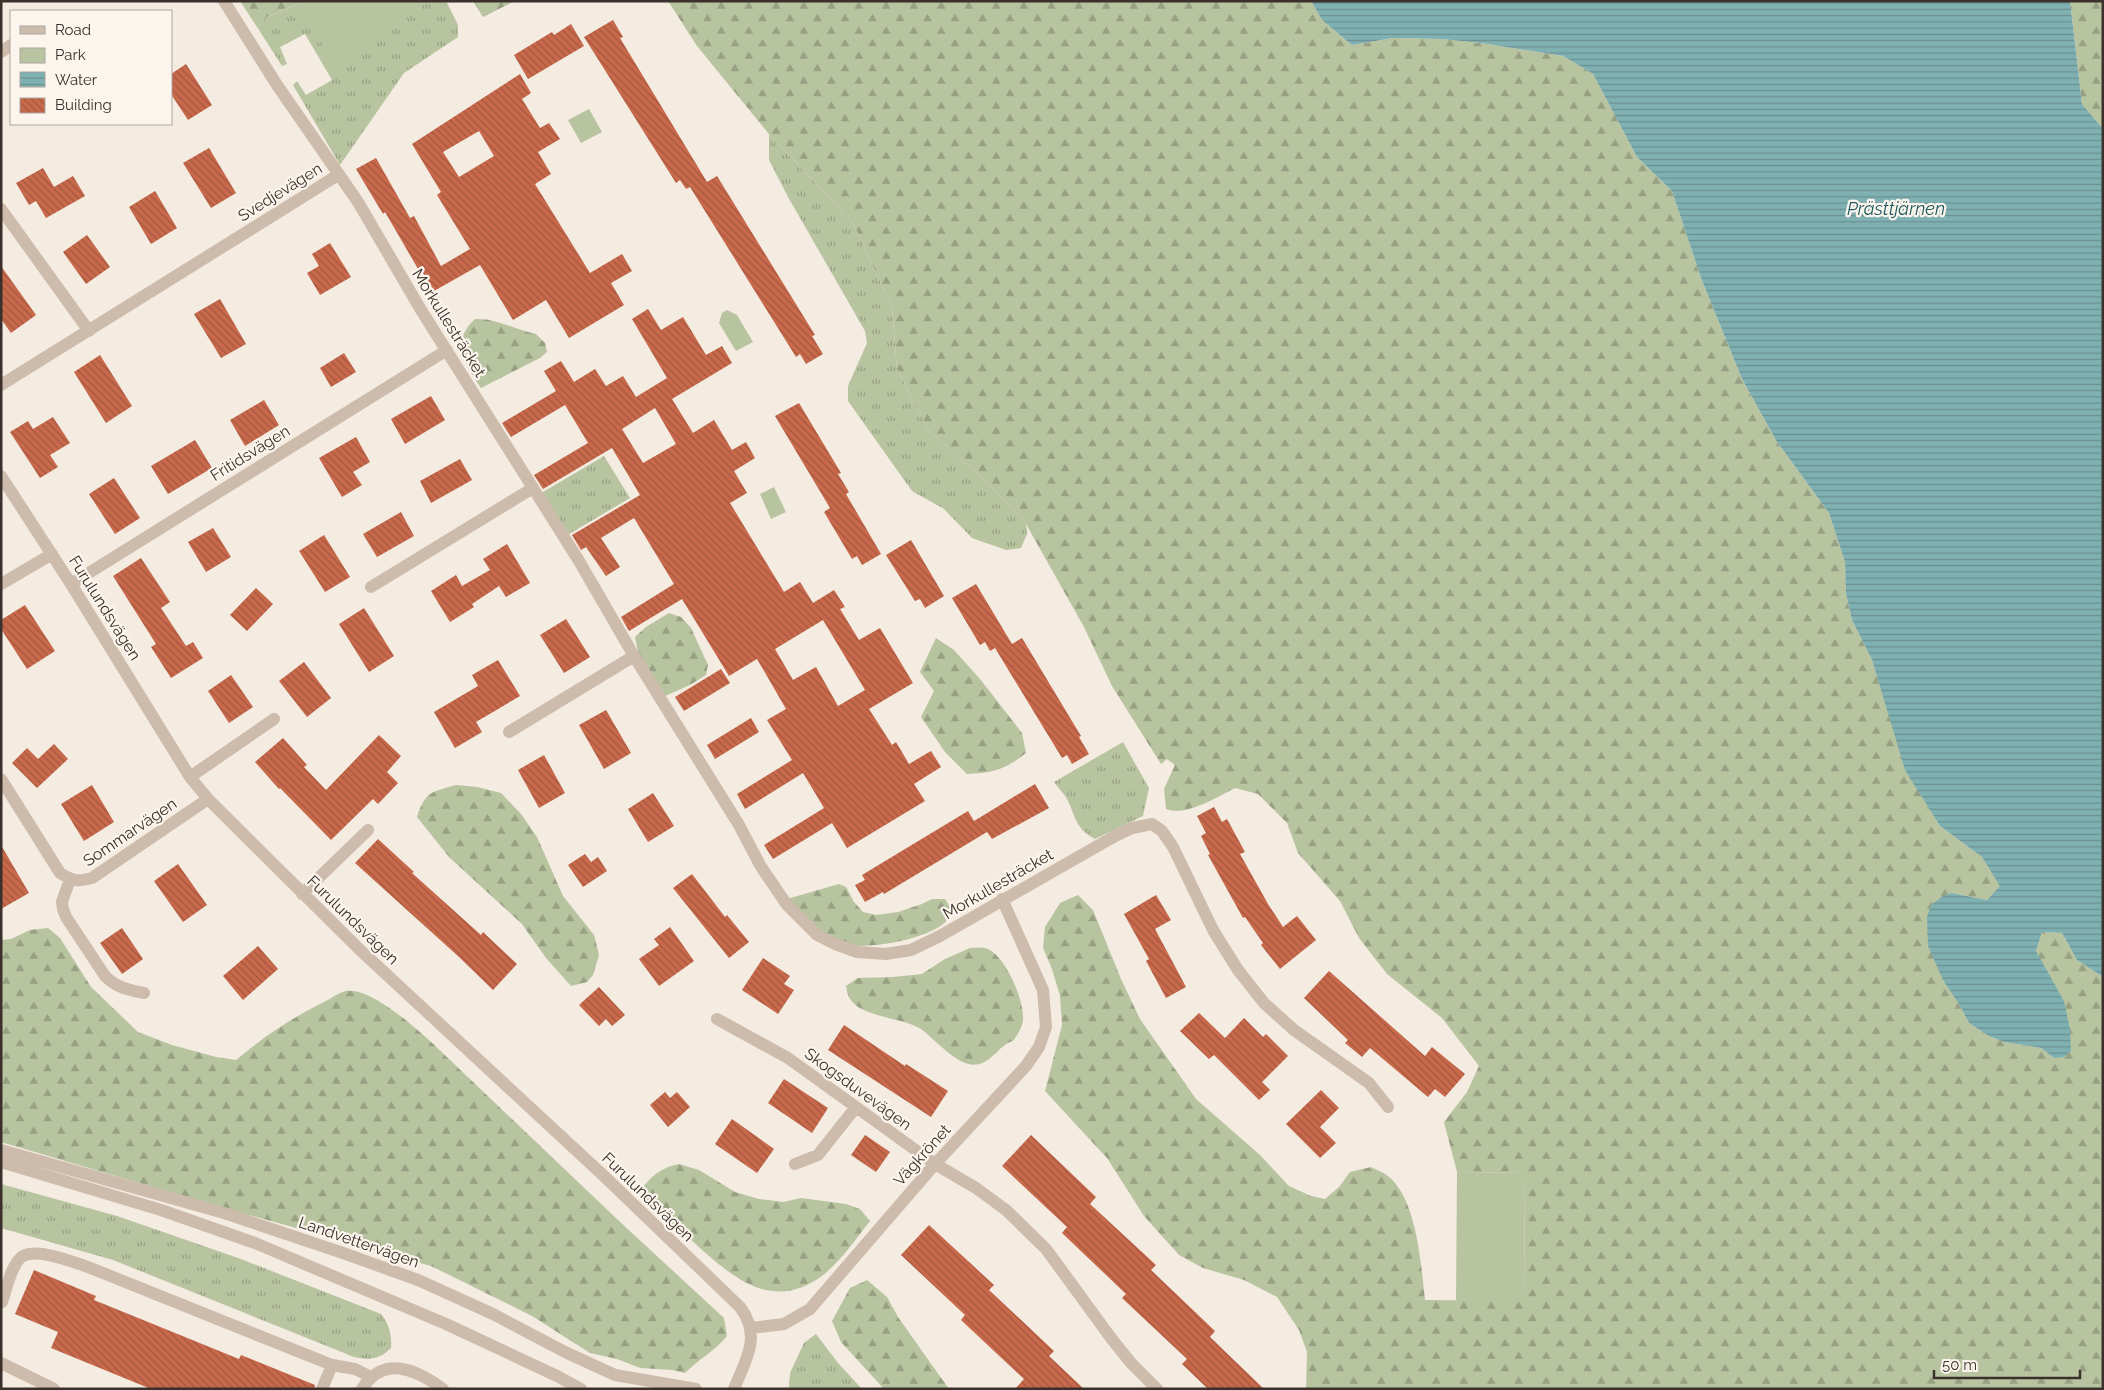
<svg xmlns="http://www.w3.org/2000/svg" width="2104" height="1390" viewBox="0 0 2104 1390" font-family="Raleway,sans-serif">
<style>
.grass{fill:url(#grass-tufts)}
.forest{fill:url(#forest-firs)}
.green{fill:#b8c4a0}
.water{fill:url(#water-rules)}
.building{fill:url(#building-back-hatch);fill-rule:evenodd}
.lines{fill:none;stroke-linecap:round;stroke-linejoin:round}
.minor{stroke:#cdbbac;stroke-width:12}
.labels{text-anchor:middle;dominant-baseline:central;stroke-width:4.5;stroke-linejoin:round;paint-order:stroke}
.street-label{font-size:16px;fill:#3b302b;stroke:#fbf5ee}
.water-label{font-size:18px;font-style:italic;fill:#1f5a5e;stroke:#fbf5ee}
</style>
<defs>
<pattern id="grass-tufts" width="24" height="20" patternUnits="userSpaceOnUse" patternTransform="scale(1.25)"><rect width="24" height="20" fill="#b8c4a0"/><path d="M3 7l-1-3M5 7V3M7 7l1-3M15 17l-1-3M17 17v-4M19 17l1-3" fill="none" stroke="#97a083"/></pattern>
<pattern id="forest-firs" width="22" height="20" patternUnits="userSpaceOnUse" patternTransform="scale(1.25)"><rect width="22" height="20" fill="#b8c4a0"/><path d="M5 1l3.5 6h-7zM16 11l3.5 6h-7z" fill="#97a083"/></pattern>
<pattern id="water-rules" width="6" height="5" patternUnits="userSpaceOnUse" patternTransform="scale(1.25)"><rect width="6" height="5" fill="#7fb0b2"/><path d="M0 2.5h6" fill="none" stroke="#699091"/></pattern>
<pattern id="building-back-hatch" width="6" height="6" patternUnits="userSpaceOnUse" patternTransform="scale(1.25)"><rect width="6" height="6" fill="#c8694b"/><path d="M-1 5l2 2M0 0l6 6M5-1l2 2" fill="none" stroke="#a4573f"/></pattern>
</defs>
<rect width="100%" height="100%" fill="#f4ebe1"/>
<!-- grass -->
<path class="grass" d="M 305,1 L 446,1 L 458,25 L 458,37 L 404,73 L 340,165 L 293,85 L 297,81 L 306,95 L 332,80 L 305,34 L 280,47 L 287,64 L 282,66 L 257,27 L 267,17 Z
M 769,134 L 853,223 L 892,307 L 897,369 L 929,431 L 989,484 L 1026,524 L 1027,534 L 1021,548 L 1006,550 L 972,538 L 944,509 L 912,491 L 848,401 L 848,386 L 867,343 L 865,331 L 788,197 L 769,160 Z
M 604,456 L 630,498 L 564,537 L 538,495 Z
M 1123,742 L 1149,788 L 1143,816 L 1095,839 C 1076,829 1076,818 1068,801 C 1065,794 1058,788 1054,782 Z
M 1,1184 L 117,1216 L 241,1259 L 381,1314 C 389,1324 392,1335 391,1348 C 379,1360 369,1360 354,1357 L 113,1260 L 1,1228 Z
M 816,1334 L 838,1363 L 862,1389 L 789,1389 L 790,1373 L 804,1343 Z"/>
<!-- forest -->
<path class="forest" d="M 240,1 L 305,1 L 267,17 L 257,27 Z
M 473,1 L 515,1 L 483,17 Z
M 668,1 L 1311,1 L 1322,20 L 1352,45 L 1393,38 L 1441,39 L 1481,43 L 1563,56 L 1593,74 L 1637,157 L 1672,191 L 1701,278 L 1742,379 L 1777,442 L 1829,513 L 1845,562 L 1846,594 L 1852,620 L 1872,660 L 1906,770 L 1940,826 L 1982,857 L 2001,886 L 1987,900 L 1952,893 L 1959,1004 L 1969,1023 L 1989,1036 L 2004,1042 L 2041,1048 L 2054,1058 L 2047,975 L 2036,951 L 2042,932 L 2062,933 L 2077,960 L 2103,977 L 2103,1389 L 1306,1389 L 1307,1352 L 1299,1330 L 1277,1297 L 1244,1280 L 1203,1268 L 1179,1255 L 1144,1216 L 1107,1158 L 1045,1091 L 1062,1025 L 1060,996 L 1052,969 L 1043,948 L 1045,927 L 1060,903 L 1078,895 L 1093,910 L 1121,979 L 1140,1019 L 1196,1099 L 1260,1155 L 1289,1186 L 1311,1196 L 1325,1199 L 1339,1187 L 1350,1172 L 1371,1167 C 1376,1170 1383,1172 1388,1176 C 1417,1199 1421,1265 1425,1300 L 1524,1301 L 1525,1173 L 1457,1172 L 1444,1122 L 1467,1092 L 1479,1066 L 1442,1018 L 1387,974 L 1359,938 L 1340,901 L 1298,853 L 1287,823 L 1258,794 L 1235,788 C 1217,797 1186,817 1166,809 L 1164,789 L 1175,765 L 1167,759 L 1161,764 L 1112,686 L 1084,627 L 1026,524 L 989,484 L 929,431 L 897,369 L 892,307 L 853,223 L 769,134 L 697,46 Z
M 2070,1 L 2103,1 L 2103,129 L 2082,104 Z
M 475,319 C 497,318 515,330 536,334 L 545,343 L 547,352 L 540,358 L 481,388 C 465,364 450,342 475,319 Z
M 669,613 L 681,617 L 691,628 L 708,665 L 706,675 L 690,685 L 665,696 L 638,652 L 635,637 L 646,627 Z
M 936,638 L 954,650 L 980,679 L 1022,733 L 1026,753 C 1006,769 993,773 967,774 L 945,752 L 921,717 L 934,691 L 920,672 Z
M 456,785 L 477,787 L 501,793 L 521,814 L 537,837 L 563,896 L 594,935 L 599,955 L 593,975 L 587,982 L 571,986 L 546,958 L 522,924 L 449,857 L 417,817 C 425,792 431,792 456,785 Z
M 839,884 L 846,887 L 854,902 L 863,912 L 876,915 L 898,912 L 922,904 L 932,899 L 945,899 C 949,905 952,910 949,917 C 939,938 865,951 844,944 C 837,942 828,939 822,935 C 809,927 798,910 787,899 Z
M 48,928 L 60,938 L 91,987 L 138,1032 L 172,1045 L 216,1057 L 236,1060 C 264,1036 295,1016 328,1000 C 333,997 340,992 346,991 C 370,987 412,1025 429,1040 L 619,1221 L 724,1318 L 727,1336 C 715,1351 699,1359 685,1373 L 672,1370 L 640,1368 L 617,1359 L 590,1353 L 532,1316 L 431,1266 L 217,1206 L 1,1142 L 1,940 L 11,939 L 30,930 Z
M 970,948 C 975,948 981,947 985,948 C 1005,953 1025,1002 1023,1020 C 1022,1028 1018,1034 1013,1041 C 1000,1044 993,1061 979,1064 C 960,1070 935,1039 921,1029 C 902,1017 858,1017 849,997 C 847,994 847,989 846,986 L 858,978 L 893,977 L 922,974 L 945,959 Z
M 679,1164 L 699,1170 L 735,1192 L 759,1199 L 784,1202 L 801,1198 L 846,1204 L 860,1209 L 870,1221 C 854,1241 838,1266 816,1280 C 766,1312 726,1271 690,1239 C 681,1230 670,1224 660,1215 C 653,1208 647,1199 640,1192 C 649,1177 662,1167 679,1164 Z
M 867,1280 L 887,1297 L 898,1317 L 949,1389 L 884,1389 L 841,1342 L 832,1321 L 850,1288 Z"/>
<!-- green -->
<path class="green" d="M 305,1 L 412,1 L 417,10 L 334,63 L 298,6 Z
M 589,109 L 602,132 L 581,143 L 568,120 Z
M 727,310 L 737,315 L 753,342 L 736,351 L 719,323 L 722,313 Z
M 774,487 L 786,512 L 771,519 L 760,494 Z
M 1457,1172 L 1525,1173 L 1524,1301 L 1456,1301 Z"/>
<!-- water -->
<path class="water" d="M 1311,1 L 2070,1 L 2082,104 L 2103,129 L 2103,977 L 2077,960 L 2062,933 L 2042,932 L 2036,951 L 2064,1001 L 2070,1029 L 2071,1051 L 2064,1057 L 2054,1058 L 2041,1048 L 2004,1042 L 1989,1036 L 1969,1023 L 1959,1004 L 1943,980 L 1928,946 L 1927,917 L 1931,905 L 1943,896 L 1952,893 L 1987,900 L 2000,886 L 1982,857 L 1940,826 L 1905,770 L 1872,660 L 1852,620 L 1846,594 L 1845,562 L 1829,513 L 1777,442 L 1742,379 L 1701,278 L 1672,191 L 1637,157 L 1593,74 L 1563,56 L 1481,43 L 1441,39 L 1393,38 L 1352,45 L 1322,20 Z"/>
<!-- building -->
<path class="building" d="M 613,20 L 623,37 L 620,38 L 707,182 L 717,176 L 815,335 L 812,336 L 823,354 L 806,364 L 800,354 L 796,357 L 690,187 L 686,189 L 680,180 L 676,183 L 584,37 Z
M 571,24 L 584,46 L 528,79 L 514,55 L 552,32 L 554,35 Z
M 186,64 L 212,105 L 188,120 L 171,94 L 171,74 Z
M 520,74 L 531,93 L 522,99 L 540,128 L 549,123 L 560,139 L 538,152 L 551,174 L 535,184 L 590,273 L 622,254 L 632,271 L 611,283 L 624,305 L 569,338 L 546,300 L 513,320 L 480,265 L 434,291 L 423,273 L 421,274 L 385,212 L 383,214 L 356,169 L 376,158 L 410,218 L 414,216 L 441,266 L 470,249 L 437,195 L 441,192 L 412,144 ZM 479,131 L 494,156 L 459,177 L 443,152 Z
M 209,148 L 236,193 L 211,208 L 183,163 Z
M 43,168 L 54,187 L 73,176 L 85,196 L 46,218 L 36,201 L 29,205 L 16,183 Z
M 155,191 L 177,228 L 151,244 L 129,207 Z
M 87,235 L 110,267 L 86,284 L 63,252 Z
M 330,243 L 351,277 L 320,295 L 307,273 L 319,266 L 312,254 Z
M 1,266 L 36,315 L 11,333 L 1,319 Z
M 220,299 L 246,344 L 221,358 L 194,314 Z
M 648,309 L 661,330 L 683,317 L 706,355 L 722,346 L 732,363 L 672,399 L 693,433 L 714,420 L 732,450 L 746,442 L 755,458 L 734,471 L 747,493 L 730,503 L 784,592 L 800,582 L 813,603 L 834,590 L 845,607 L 840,609 L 859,640 L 880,628 L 913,683 L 869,709 L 892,745 L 896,742 L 909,764 L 931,751 L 941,767 L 914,784 L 925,801 L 847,848 L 832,823 L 773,859 L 764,845 L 824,808 L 803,773 L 745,809 L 737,794 L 792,760 L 767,720 L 786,709 L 757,659 L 729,676 L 682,599 L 629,631 L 621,617 L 674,584 L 634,518 L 601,538 L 620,567 L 606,576 L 586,547 L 581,550 L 572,535 L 640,495 L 612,448 L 543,489 L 534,475 L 588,443 L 565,405 L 511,437 L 502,423 L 556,391 L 544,371 L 561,361 L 574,382 L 595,369 L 606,386 L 623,376 L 636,397 L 667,378 L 632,319 ZM 655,408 L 676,444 L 643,463 L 622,429 ZM 823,620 L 865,690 L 838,706 L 816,667 L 793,680 L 775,649 Z
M 344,353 L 356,372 L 331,387 L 320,368 Z
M 100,355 L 132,406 L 106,423 L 74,372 Z
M 431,396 L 445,420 L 405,444 L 391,419 Z
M 264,400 L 279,425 L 245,446 L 230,420 Z
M 799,403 L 841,473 L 838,474 L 849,492 L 846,494 L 881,554 L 862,565 L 857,556 L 852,559 L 824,512 L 830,508 L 775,416 Z
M 53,417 L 70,443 L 50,455 L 58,467 L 40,478 L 10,432 L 28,421 L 33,429 Z
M 356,437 L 370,462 L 353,472 L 362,485 L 342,497 L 319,458 Z
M 195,440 L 212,468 L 168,494 L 151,466 Z
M 460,459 L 472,480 L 431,503 L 420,481 Z
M 114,478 L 140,518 L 115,534 L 89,494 Z
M 401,512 L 414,536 L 377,557 L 363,534 Z
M 213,528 L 231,557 L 206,572 L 188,542 Z
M 324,535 L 350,577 L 325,592 L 299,551 Z
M 911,540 L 944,596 L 925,608 L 920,599 L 915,601 L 886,555 Z
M 507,544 L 530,583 L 506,597 L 499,586 L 472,604 L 474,607 L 450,622 L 431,591 L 456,575 L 462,586 L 490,570 L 483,559 Z
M 141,558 L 170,602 L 161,608 L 186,646 L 193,642 L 203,658 L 171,678 L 151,647 L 156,644 L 113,576 Z
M 976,584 L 1012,644 L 1022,638 L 1081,736 L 1079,737 L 1089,754 L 1072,764 L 1067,755 L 1062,758 L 995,648 L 990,651 L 985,642 L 980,645 L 952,598 Z
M 256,588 L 273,604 L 247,631 L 230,615 Z
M 25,605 L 55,651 L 27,669 L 1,629 L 1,620 Z
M 364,608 L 394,656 L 369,672 L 339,624 Z
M 566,619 L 590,657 L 564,673 L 540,635 Z
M 498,660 L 520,696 L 476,722 L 482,732 L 455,748 L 434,712 L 478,686 L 472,675 Z
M 304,662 L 331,698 L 307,717 L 279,681 Z
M 721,669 L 730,683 L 684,711 L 675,697 Z
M 231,675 L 253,707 L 229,723 L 208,691 Z
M 606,710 L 631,753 L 604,769 L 579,725 Z
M 751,718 L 759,732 L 715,759 L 707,745 Z
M 379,735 L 401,756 L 387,772 L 398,783 L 378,804 L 373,799 L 331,840 L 280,788 L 279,789 L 255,762 L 283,738 L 307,765 L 304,767 L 326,790 Z
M 54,744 L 68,759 L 37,788 L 12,763 L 27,748 L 38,759 Z
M 544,755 L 565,793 L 539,808 L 518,770 Z
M 1035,784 L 1049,808 L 992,839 L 987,832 L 884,894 L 883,892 L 865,902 L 855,885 L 865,880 L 862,875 L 968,811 L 974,821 Z
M 92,785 L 114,822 L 84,841 L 61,804 Z
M 653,793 L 674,826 L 648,842 L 628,809 Z
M 1214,807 L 1222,822 L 1227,819 L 1245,852 L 1240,854 L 1268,904 L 1283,927 L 1297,916 L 1316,940 L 1280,969 L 1261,945 L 1263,943 L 1245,917 L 1243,918 L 1208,855 L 1210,854 L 1201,836 L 1206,833 L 1197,816 Z
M 378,839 L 414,872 L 412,873 L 481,935 L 483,932 L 517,964 L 493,990 L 459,957 L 355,863 Z
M 1,845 L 29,893 L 1,909 Z
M 585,854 L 591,862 L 598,857 L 607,871 L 583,887 L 568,865 Z
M 178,864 L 207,905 L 183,922 L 154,881 Z
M 692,874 L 725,917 L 727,915 L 749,942 L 729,958 L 673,888 Z
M 1156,895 L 1171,920 L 1155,929 L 1186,987 L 1166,998 L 1146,961 L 1149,959 L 1124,914 Z
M 670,927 L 694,961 L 659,986 L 639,959 L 659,945 L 654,939 Z
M 122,928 L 143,959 L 122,974 L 100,943 Z
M 258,946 L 278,969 L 243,1000 L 223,976 Z
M 763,958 L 790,976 L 784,984 L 794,990 L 778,1014 L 742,990 Z
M 1329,971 L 1425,1056 L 1432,1047 L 1465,1074 L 1445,1097 L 1435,1089 L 1428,1097 L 1370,1048 L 1362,1057 L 1345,1043 L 1348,1040 L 1304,998 Z
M 599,987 L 625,1015 L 612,1026 L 606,1019 L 599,1026 L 579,1005 Z
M 1199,1013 L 1225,1038 L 1244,1018 L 1263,1037 L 1266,1034 L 1288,1056 L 1262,1082 L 1270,1090 L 1259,1100 L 1214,1055 L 1209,1059 L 1180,1031 Z
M 844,1025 L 905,1066 L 906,1064 L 948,1091 L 931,1117 L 828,1050 Z
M 784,1079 L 828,1108 L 812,1133 L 768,1103 Z
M 1321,1090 L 1339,1108 L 1320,1127 L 1336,1143 L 1320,1158 L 1286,1124 Z
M 665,1092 L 670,1098 L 677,1092 L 690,1107 L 668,1127 L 650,1105 Z
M 732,1119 L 774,1149 L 757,1173 L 715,1144 Z
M 865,1135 L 890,1152 L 876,1172 L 851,1155 Z
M 1031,1135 L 1096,1197 L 1090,1204 L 1156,1265 L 1151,1270 L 1215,1331 L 1210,1337 L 1264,1389 L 1208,1389 L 1182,1364 L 1187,1359 L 1122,1298 L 1126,1294 L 1062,1233 L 1067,1227 L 1002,1166 Z
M 929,1225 L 994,1285 L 989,1290 L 1054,1351 L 1049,1356 L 1084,1389 L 1015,1389 L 1024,1379 L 961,1320 L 965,1315 L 901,1255 Z
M 34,1270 L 96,1296 L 94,1300 L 239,1359 L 241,1355 L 315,1385 L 314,1389 L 151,1389 L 51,1348 L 58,1332 L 15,1314 Z"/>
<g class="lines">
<!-- minor -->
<path class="minor" d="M 224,1 L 277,85 L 358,202 L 421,310 L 579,561 L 634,656 L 739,825 L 760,865 L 787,905 L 817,935 L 835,944 L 857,952 L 886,954 L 911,950 L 940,936 L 1115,836 L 1132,828 L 1152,824 L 1162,831 L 1173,847 L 1213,930 L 1238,970 L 1264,1003 L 1294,1030 L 1369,1083 L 1388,1107
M 1,52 L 11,45
M 1,209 L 89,331
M 1,385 L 338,175
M 1,476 L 71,584 L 190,777 L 208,799 L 359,949 L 605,1177 L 740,1307 C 762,1336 746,1359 734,1389
M 1,584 L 52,554
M 71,584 L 447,350
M 371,587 L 533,488
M 509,732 L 634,656
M 190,777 L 274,719
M 1,779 L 60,873 C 73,881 77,882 92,878 L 208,799
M 70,879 L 62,902 L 63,909 L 66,917 L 105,976 C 117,988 129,990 144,993
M 302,894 L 368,830
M 717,1019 L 788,1058 L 935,1164 L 976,1188 L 1006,1210 L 1046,1249 L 1111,1338 L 1131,1363 L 1157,1389
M 1,1150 L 224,1213 L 343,1253 L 418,1280 L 493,1314 L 565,1352 L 615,1375 L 696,1389
M 1,1162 L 161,1210 L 255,1243 L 446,1324 L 557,1376 L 581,1389
M 795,1164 L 818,1155 L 856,1107
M 2,1302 C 6,1290 12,1262 23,1256 C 39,1248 73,1262 88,1267 L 332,1365 L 355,1369 L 371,1377
M 751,1328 L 784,1324 L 810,1309 L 935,1164 L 1026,1066 L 1039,1047 L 1046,1027 L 1043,990 L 1002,899
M 1,1363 L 54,1389
M 322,1389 L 332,1365
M 362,1389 C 384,1354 417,1370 443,1389"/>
</g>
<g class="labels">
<!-- street labels -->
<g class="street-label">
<text transform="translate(280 192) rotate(-32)">Svedjevägen</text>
<text transform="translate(449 323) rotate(58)">Morkullesträcket</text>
<text transform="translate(250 453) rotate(-32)">Fritidsvägen</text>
<text transform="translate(105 608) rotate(58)">Furulundsvägen</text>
<text transform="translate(130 832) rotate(-34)">Sommarvägen</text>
<text transform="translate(998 884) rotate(-30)">Morkullesträcket</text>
<text transform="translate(353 920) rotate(44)">Furulundsvägen</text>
<text transform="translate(858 1089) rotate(36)">Skogsduvevägen</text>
<text transform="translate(922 1155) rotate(-48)">Vägkrönet</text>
<text transform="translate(648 1197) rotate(44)">Furulundsvägen</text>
<text transform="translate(359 1242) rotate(19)">Landvettervägen</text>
</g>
<!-- water labels -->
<g class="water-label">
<text x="1896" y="208">Prästtjärnen</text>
</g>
</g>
<!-- border -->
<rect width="2104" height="1390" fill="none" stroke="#3b302b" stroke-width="5"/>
<!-- legend -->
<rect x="10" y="10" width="162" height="115" fill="#fbf5ee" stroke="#aea6a0"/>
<rect x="20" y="26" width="25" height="8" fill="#cdbbac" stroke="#aea6a0"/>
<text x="55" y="35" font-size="15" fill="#3b302b">Road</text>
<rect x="20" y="48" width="25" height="15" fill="#b8c4a0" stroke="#aea6a0"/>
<text x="55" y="60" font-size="15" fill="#3b302b">Park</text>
<rect x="20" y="72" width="25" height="15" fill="url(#water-rules)" stroke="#aea6a0"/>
<text x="55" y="85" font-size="15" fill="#3b302b">Water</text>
<rect x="20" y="98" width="25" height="15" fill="url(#building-back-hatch)" stroke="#aea6a0"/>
<text x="55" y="110" font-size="15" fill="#3b302b">Building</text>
<!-- scale -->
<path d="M1934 1370v8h146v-8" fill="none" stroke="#3b302b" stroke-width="2.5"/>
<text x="1942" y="1370" font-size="15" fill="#3b302b" stroke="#fbf5ee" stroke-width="4" paint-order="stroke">50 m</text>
</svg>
